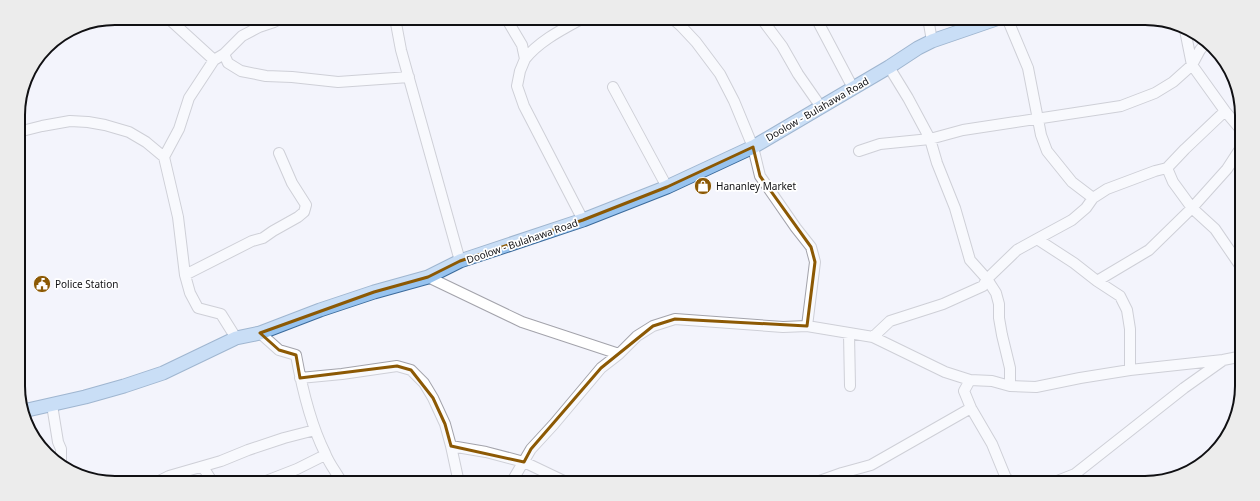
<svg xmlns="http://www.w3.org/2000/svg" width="1260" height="501" viewBox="0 0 1260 501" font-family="'Noto Sans',sans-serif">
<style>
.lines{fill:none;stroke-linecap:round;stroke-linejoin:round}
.minor-casing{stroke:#a3a3ab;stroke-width:12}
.major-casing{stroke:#3b6a9b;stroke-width:15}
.minor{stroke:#fff;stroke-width:10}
.major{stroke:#97c3ef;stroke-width:13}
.marked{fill:none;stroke:#8c5904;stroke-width:3;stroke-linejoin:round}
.labels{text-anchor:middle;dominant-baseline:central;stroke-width:3.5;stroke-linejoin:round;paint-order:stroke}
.street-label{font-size:10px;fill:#101013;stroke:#fff}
.poi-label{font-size:10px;fill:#101013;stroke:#fff;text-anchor:start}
.rim{fill:none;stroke:#101013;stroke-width:2}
</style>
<rect width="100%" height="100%" fill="#f3f4fc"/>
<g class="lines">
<defs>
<path id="minor" d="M 168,18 L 214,60
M 395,18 L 401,50 L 460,261
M 506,18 L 522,45 L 525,59 L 520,71 L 517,86 L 524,106 L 583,220
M 672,18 L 681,26 L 696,42 L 720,74 L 734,101 L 753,147 L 760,176 L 796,228 L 811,247 L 815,262 L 807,326
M 761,18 L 782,46 L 798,74 L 821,107
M 816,18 L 853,88
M 928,18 L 932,41
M 1007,18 L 1028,68 L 1041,135 L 1047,151 L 1072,182 L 1093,198
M 1185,30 L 1192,65 L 1225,111 L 1241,130
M 224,54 L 228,63 L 241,71 L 266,76 L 292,77 L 338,82 L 409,77
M 525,59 C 539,41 563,29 583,18
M 889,67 L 908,98 L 930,139 L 937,163 L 955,208 L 970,260 L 987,279 L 996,293 L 999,304 L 999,318 L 1002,335 L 1010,368 L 1010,386
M 613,87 L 667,187
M 1225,111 L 1185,149 L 1167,168 L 1173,182 L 1192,208 L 1215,229 L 1239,264
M 18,132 L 42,126 L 70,121 L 88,122 L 105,125 L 129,132 L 146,142 L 164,157 L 178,217 L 185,275 L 190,293 L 198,308 L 221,314 L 236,338
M 859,151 L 880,144 L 930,139 L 963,130 L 1121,106 L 1155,93 L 1173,82 L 1192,65 L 1200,50 L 1205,44
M 164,157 L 179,129 L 189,98 L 214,60 L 224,54 L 242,36 L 259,27 L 274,22 L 282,18
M 1037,239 L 1072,220 L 1086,208 L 1093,198 L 1107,189 L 1155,171 L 1167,168
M 185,275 L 252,241 L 263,238 L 273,231 L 298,217 L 304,212 L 306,205 L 292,183 L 279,153
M 428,277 L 522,322 L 619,354 L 637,336 L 653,326 L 675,319 L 783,327 L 807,326 L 873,337 L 945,372 L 970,380 L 992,381 L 1010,386 L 1036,387 L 1080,378 L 1130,370 L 1223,360 L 1238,357
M 1097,281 L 1149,250 L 1192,208 L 1227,169 L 1240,149
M 260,333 L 279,350 L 296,355 C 302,388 310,423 325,453 C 329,464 337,473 342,483
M 849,334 L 850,386
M 873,337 L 890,321 L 943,304 L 983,286 L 987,279 L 1017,250 L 1037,239 L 1074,263 L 1097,281 L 1120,296 L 1127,310 L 1130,329 L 1130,370
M 300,378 L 342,374 L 397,366 L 411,370 L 424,383 L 433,398 L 445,424 L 451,446 L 486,452 L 524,462 L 568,483
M 970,380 L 964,391 L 971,408 L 992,444 L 1008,483
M 52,405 L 58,442 L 61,449 L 61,462
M 451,446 L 459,483
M 203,467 L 213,483
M 1075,474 L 1081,483
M 155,483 L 169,476 L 221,461 L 248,450 L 284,438 L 315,430
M 261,483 L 297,469 L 325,455
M 511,483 L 531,449 L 554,424 L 601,368 L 619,354
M 814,483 L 842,473 L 871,465 L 971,408
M 996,483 L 1006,477
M 1052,483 L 1075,474 L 1184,388 L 1222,361"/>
<path id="major" d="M 23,411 L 85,397 L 124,386 L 163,373 L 236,338 L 260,333 L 320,310 L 374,292 L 428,277 L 460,261 L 583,220 L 667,187 L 753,147 L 889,67 L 918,48 L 932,41 L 999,18"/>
</defs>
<!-- minor casing -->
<use href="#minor" class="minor-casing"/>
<!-- major casing -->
<use href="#major" class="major-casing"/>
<!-- minor -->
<use href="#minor" class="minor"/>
<!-- major -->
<use href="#major" class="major"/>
</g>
<!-- marked area -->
<path d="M0 0H1260V501H0ZM 753,147 L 760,176 L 811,247 L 815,262 L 807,326 L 675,319 L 653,326 L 601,368 L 531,449 L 524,462 L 451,446 L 445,424 L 433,398 L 411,370 L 397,366 L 300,378 L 296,355 L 279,350 L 260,333 L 374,292 L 428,277 L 460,261 L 583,220 L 667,187 Z" fill="#f3f4fc" fill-opacity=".55" fill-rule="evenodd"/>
<path class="marked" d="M 753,147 L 760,176 L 811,247 L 815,262 L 807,326 L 675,319 L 653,326 L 601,368 L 531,449 L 524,462 L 451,446 L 445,424 L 433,398 L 411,370 L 397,366 L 300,378 L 296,355 L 279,350 L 260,333 L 374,292 L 428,277 L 460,261 L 583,220 L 667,187 Z"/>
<!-- icons -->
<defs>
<symbol id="shop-disc" viewBox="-11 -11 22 22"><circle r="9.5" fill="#8c5904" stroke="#fff"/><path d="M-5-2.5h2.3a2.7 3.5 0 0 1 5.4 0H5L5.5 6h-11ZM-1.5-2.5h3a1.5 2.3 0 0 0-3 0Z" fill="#fff"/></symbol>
<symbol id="civic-disc" viewBox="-11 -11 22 22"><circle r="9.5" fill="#8c5904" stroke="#fff"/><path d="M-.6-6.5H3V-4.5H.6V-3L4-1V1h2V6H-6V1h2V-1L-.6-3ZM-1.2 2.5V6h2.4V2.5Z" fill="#fff"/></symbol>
</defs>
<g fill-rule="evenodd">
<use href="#shop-disc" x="693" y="176" width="20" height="20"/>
<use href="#civic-disc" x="32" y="274" width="20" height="20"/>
</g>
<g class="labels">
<!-- street labels -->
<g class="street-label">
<text transform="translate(817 109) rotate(-30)">Doolow - Bulahawa Road</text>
<text transform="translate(522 241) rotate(-19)">Doolow - Bulahawa Road</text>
</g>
<!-- poi labels -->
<g class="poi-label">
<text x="716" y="186">Hananley Market</text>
<text x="55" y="284">Police Station</text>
</g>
</g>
<!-- crop -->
<path d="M0 0H1260V501H0ZM115 25H1145A90 90 0 0 1 1235 115V386A90 90 0 0 1 1145 476H115A90 90 0 0 1 25 386V115A90 90 0 0 1 115 25Z" fill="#ececec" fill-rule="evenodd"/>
<path class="rim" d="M115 25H1145A90 90 0 0 1 1235 115V386A90 90 0 0 1 1145 476H115A90 90 0 0 1 25 386V115A90 90 0 0 1 115 25Z"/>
</svg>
